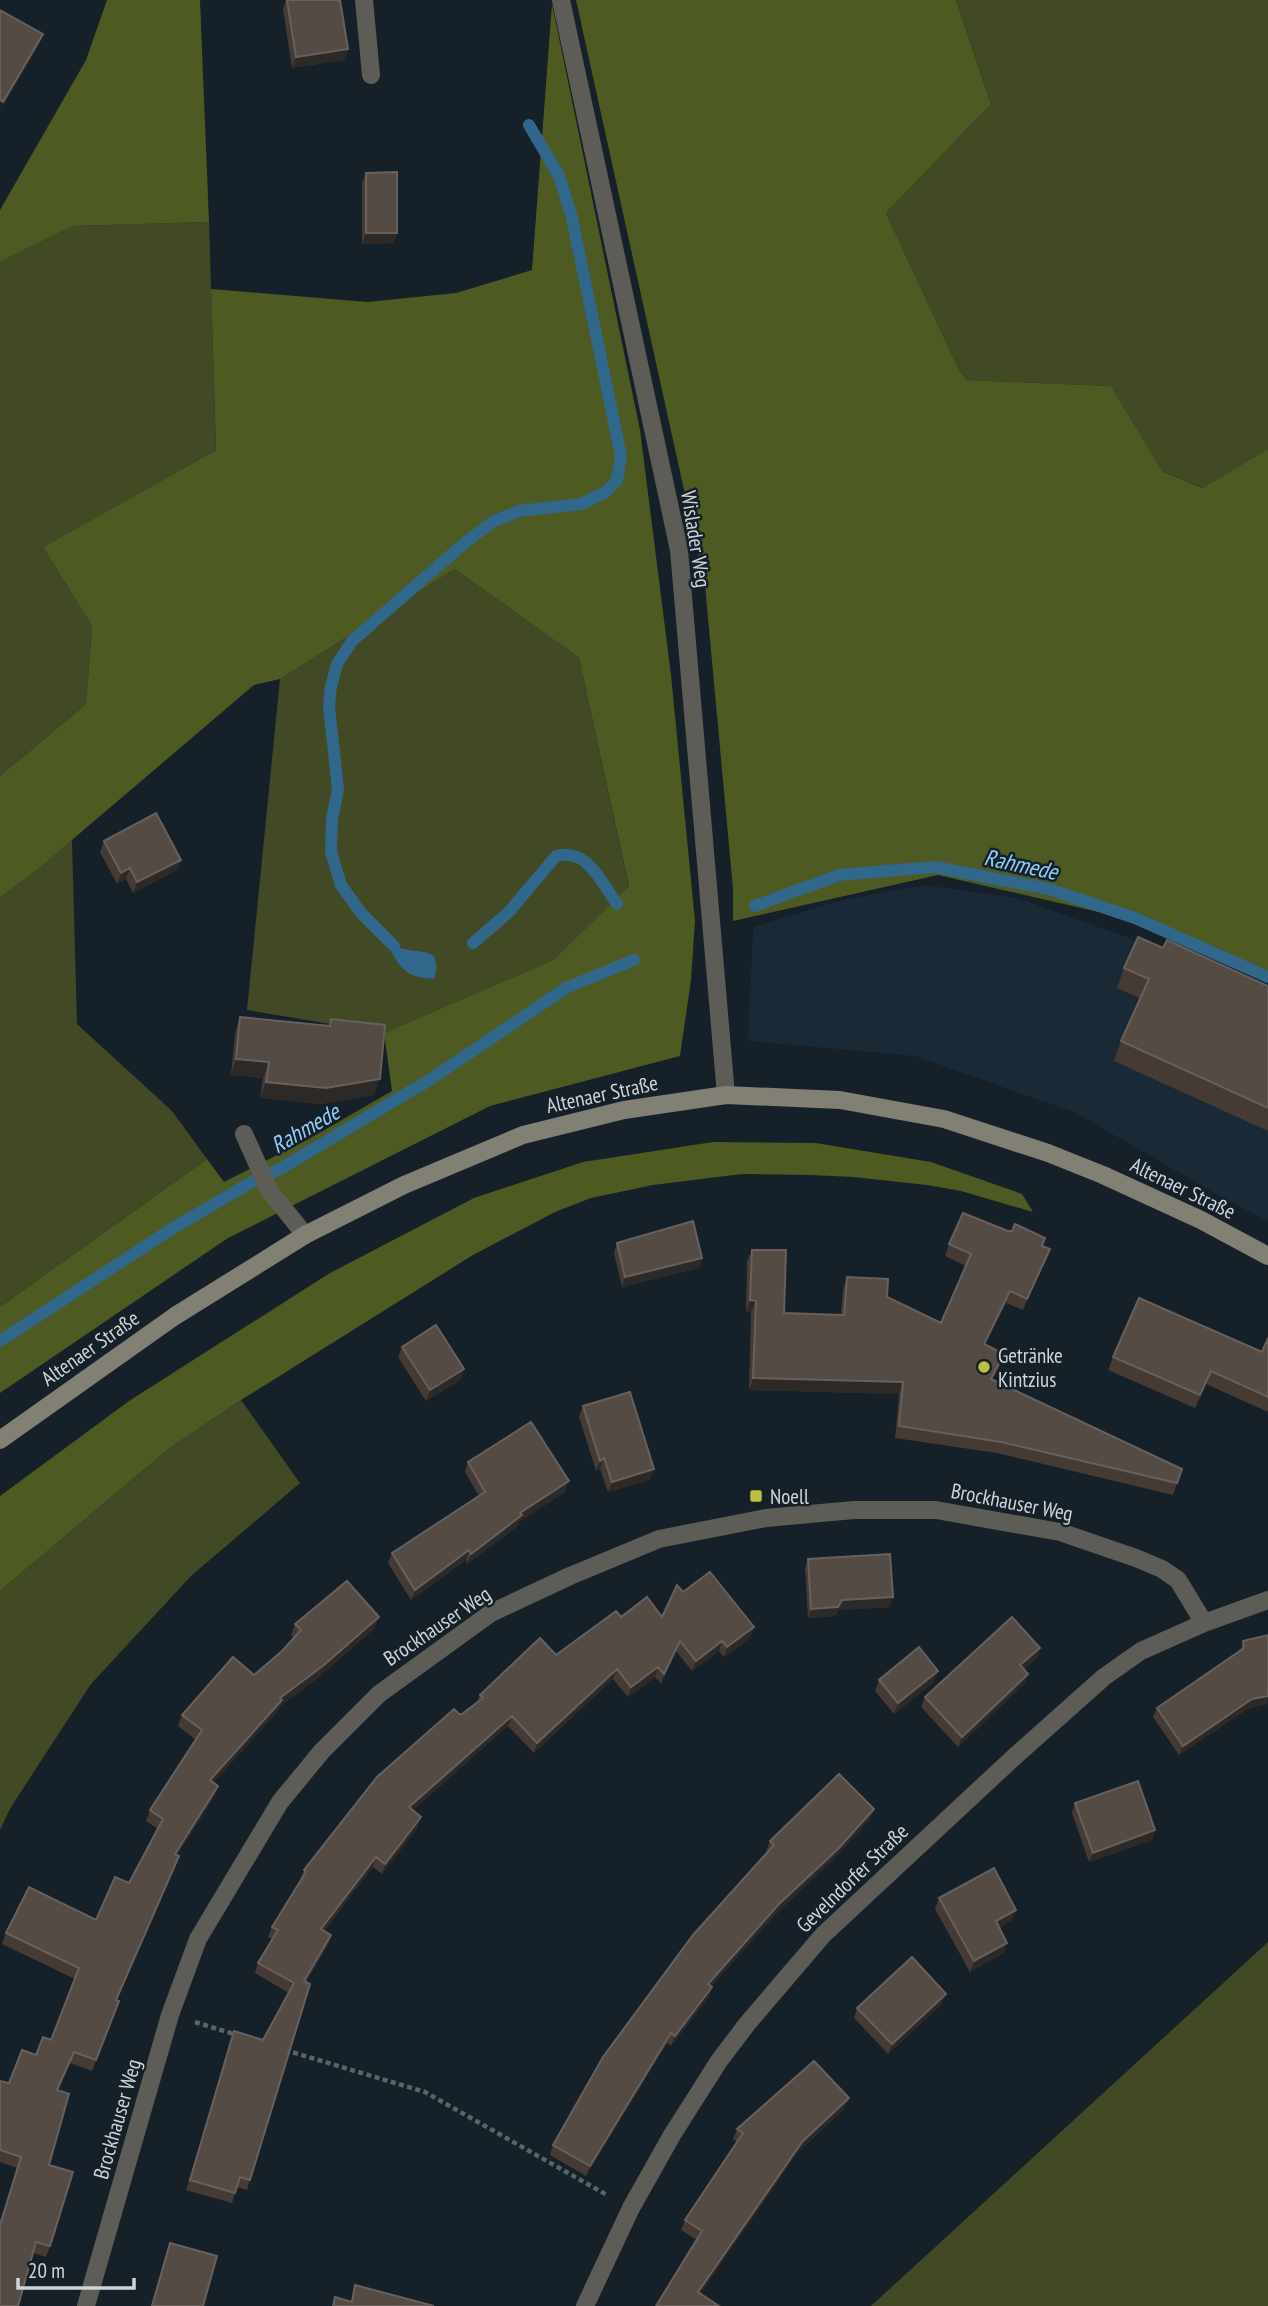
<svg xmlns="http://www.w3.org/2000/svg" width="1268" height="2306" viewBox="0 0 1268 2306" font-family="'PT Sans Narrow',sans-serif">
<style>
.built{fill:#1a2936}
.green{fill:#414a25}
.forest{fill:#4d5a21}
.water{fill:#31678b}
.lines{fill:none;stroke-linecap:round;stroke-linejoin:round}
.stream{stroke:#31678b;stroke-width:12}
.path{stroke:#5a646b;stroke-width:4.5;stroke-dasharray:5 3.5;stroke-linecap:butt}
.lane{stroke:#5e5c56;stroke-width:18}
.street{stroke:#5e5c56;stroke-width:18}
.secondary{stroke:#827f75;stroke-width:18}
.wall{fill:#453b34}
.shaded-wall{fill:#2c2927}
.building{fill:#544b45;stroke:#67605d;stroke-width:2}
.poi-dot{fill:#bdbf43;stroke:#152028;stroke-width:2.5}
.labels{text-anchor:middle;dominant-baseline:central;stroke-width:5;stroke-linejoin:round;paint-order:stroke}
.street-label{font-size:21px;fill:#cdd4da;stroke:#152028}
.poi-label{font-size:21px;fill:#cdd4da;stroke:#152028;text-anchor:start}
.water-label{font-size:23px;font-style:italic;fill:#90cefa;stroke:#152028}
</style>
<rect width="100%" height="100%" fill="#152028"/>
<!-- built -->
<path class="built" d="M 925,885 L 1017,898 L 1124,936 L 1268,1002 L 1268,1221 L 1230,1202 L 1076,1113 L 915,1056 L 748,1041 L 753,927 L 842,900 Z"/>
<!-- green -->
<path class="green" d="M 956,0 L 1268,0 L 1268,449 L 1204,488 L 1163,472 L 1111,386 L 967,380 L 959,370 L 886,213 L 991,104 Z
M 209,222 L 216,450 L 43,547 L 92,626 L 86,704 L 0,776 L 0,262 L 73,226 Z
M 455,569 L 579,658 L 629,888 L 553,960 L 384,1033 L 247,1010 L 280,679 Z
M 72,840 L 77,1024 L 172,1111 L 207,1159 L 0,1307 L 0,896 Z
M 241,1400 L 300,1483 L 191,1576 L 91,1684 L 11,1807 L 0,1830 L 0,1591 L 167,1450 Z
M 1268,1942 L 1268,2306 L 871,2306 Z"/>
<!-- forest -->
<path class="forest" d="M 107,0 L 200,0 L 209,222 L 73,226 L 0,262 L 0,210 L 86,60 Z
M 576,0 L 956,0 L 991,104 L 886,213 L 959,370 L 967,380 L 1111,386 L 1163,472 L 1203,488 L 1268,449 L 1268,981 L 1116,916 L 938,875 L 733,921 L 733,889 L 705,585 Z
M 552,4 L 640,430 L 671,675 L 695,921 L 691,980 L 680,1056 L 490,1106 L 228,1238 L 0,1393 L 0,1307 L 207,1159 L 224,1182 L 307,1140 L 392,1091 L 384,1033 L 553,960 L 629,887 L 579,658 L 455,569 L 280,679 L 254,685 L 39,868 L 0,897 L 0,776 L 86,704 L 92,626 L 43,547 L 216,450 L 211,289 L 367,302 L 456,293 L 532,270 Z
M 713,1142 L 816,1143 L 931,1162 L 1022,1194 L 1033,1212 L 961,1191 L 927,1185 L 853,1177 L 811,1175 L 742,1174 L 653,1185 L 591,1198 L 555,1212 L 473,1255 L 241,1400 L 167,1450 L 0,1591 L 0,1496 L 129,1401 L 330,1273 L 474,1198 L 583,1162 Z"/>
<!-- water -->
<path class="water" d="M 394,946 C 407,952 422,949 434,956 L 437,967 L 434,979 C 411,977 405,974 392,954 Z"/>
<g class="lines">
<!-- stream -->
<path class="stream" d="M 755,906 L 839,875 L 935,867 L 1049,889 L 1135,918 L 1268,977
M 473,943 L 509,912 L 556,856 C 588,848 601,882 617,904
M 394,946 L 361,913 L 341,885 L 331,852 L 332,819 L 338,789 L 329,707 L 331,687 L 337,664 L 352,641 L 467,541 L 494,521 L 519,511 L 581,504 L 606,492 L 617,480 L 621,456 L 572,218 L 559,176 L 529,125
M 0,1341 L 170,1230 L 250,1183 L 280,1169 L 431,1079 L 566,988 L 634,960"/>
<!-- path -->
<path class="path" d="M 195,2022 L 237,2035
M 285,2050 L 425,2092 L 607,2195"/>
<!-- lane -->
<path class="lane" d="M 364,0 L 371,75
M 244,1134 L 269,1190 L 305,1235"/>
<!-- street -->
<path class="street" d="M 561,0 L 679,550 L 726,1095
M 86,2306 L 170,2015 L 198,1939 L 280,1802 L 322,1751 L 379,1694 L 491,1613 L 570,1576 L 659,1539 L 766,1518 L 854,1510 L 936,1510 L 1060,1532 L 1136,1558 L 1162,1569 L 1178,1580 L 1204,1623
M 585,2306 L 631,2208 L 672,2135 L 719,2061 L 747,2024 L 823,1935 L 1013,1758 L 1104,1677 L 1141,1651 L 1204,1623 L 1268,1600"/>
<!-- secondary -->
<path class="secondary" d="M 0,1440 L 175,1316 L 305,1235 L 404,1185 L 523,1135 L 624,1110 L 726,1095 L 840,1100 L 944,1119 L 1048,1153 L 1103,1175 L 1201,1220 L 1268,1256"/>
</g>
<!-- wall -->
<path class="wall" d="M 286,0 L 340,0 L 348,49 L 344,60 L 292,68 L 283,9 Z
M 366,173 L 397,233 L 393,243 L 362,244 L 362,183 Z
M 104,841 L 181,860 L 177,870 L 133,893 L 126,879 L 117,884 L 100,852 Z
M 1163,948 L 1268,986 L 1268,1131 L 1114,1061 L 1121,1041 L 1140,998 L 1117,988 L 1124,968 Z
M 240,1017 L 328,1026 L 331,1019 L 374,1095 L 321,1104 L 260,1098 L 263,1078 L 231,1075 L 235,1033 Z
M 617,1243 L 702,1258 L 699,1268 L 622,1287 L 614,1253 Z
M 949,1244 L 1042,1246 L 1050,1249 L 1023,1310 L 1006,1303 L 985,1345 L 1000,1365 L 992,1380 L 1177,1483 L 1173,1495 L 997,1453 L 895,1438 L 899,1394 L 749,1390 L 751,1312 L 746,1312 L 747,1261 L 752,1250 L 784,1313 L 841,1315 L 843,1289 L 847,1277 L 941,1323 L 966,1266 L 945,1256 Z
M 1268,1338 L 1268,1412 L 1206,1384 L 1195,1408 L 1108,1370 L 1113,1357 L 1262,1352 Z
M 402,1347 L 464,1369 L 460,1380 L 426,1401 L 398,1357 Z
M 583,1406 L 650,1480 L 608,1492 L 600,1469 L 596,1471 L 579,1417 Z
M 468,1462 L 565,1492 L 519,1522 L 518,1526 L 467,1564 L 466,1560 L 411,1600 L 388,1563 L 392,1553 L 479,1496 L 465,1472 Z
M 808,1559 L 893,1597 L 890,1607 L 839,1610 L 835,1616 L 808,1618 L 805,1568 Z
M 683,1592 L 751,1637 L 724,1657 L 719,1651 L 692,1671 L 676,1651 L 661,1684 L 655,1677 L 628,1697 L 613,1679 L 534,1753 L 508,1726 L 413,1810 L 418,1827 L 382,1874 L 373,1867 L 324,1931 L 331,1935 L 328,1945 L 306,1982 L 247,2190 L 237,2187 L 232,2203 L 186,2190 L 234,2031 L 263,2040 L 289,1993 L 255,1973 L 258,1963 L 272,1939 L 268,1937 L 272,1927 L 300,1880 L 304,1870 L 459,1714 L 462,1714 L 477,1702 L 480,1695 L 556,1655 L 621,1617 L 662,1617 Z
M 295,1624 L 375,1628 L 320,1676 L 279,1707 L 278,1711 L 213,1783 L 214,1797 L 177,1855 L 175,1867 L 116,2000 L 119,2001 L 92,2071 L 70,2063 L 58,2090 L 49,2165 L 50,2246 L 46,2257 L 33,2253 L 0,2306 L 0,2223 L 17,2168 L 0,2162 L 0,2081 L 9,2083 L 51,2040 L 75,1979 L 2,1944 L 6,1933 L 96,1920 L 129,1883 L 158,1829 L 146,1821 L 150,1810 L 196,1740 L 178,1726 L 182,1715 L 254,1675 L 282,1651 L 294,1638 L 291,1635 Z
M 1268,1635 L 1268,1704 L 1249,1708 L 1179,1755 L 1153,1717 L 1157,1708 L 1240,1651 L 1243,1641 Z
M 1040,1648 L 1037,1658 L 1024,1669 L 1025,1683 L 958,1747 L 921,1707 L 925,1697 Z
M 879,1680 L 934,1682 L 894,1714 L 875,1691 Z
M 1075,1803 L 1155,1830 L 1152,1840 L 1089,1862 L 1072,1813 Z
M 874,1809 L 870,1819 L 833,1860 L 776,1914 L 711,1986 L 709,1997 L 671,2046 L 667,2043 L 586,2176 L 550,2155 L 553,2145 L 767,1853 L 766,1851 L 770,1841 Z
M 939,1898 L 1016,1910 L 1012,1920 L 999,1928 L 1004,1953 L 970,1972 L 935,1909 Z
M 942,2004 L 888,2054 L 854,2018 L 857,2008 Z
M 845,2108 L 798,2152 L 666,2290 L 697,2240 L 681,2230 L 685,2220 L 737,2142 L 733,2139 L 737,2129 Z
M 170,2243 L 203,2306 L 151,2306 Z"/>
<!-- shaded-wall -->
<path class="shaded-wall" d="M 43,34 L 39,45 L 0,111 L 3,102 Z
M 348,49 L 344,60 L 292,68 L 296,57 Z
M 366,233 L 397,233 L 393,243 L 362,244 Z
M 181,860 L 177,870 L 133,893 L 137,882 Z
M 130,868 L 126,879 L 117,884 L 121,873 Z
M 236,1059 L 269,1062 L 263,1078 L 231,1075 Z
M 380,1079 L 374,1095 L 321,1104 L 260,1098 L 266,1082 Z
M 1050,1249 L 1045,1261 L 1023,1310 L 1027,1299 Z
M 702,1258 L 699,1268 L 622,1287 L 625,1277 Z
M 1010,1291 L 1006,1303 L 980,1356 L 984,1344 Z
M 750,1300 L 756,1301 L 751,1312 L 746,1312 Z
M 1004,1354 L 1000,1365 L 987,1391 L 991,1379 Z
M 464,1369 L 460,1380 L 426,1401 L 430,1390 Z
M 753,1378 L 903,1382 L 899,1394 L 749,1390 Z
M 604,1458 L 600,1469 L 596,1471 L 600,1461 Z
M 654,1469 L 650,1480 L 608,1492 L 612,1482 Z
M 569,1481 L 565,1492 L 519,1522 L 518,1526 L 467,1564 L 471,1554 L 520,1513 Z
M 469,1550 L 466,1560 L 411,1600 L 415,1590 Z
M 893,1597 L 890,1607 L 839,1610 L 835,1616 L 808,1618 L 811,1609 L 842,1600 Z
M 379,1617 L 375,1628 L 320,1676 L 279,1707 L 278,1711 L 206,1791 L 210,1780 L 280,1698 Z
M 754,1627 L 751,1637 L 724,1657 L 727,1647 Z
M 680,1641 L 676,1651 L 661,1684 L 664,1674 Z
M 722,1641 L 719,1651 L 692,1671 L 696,1661 Z
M 1040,1648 L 1037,1658 L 1017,1675 L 1020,1665 Z
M 658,1667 L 655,1677 L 628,1697 L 631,1687 Z
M 617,1669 L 613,1679 L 534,1753 L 537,1743 Z
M 938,1671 L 934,1682 L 894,1714 L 898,1703 Z
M 1028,1674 L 1025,1683 L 958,1747 L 962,1737 Z
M 1268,1696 L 1268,1704 L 1249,1708 L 1179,1755 L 1183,1746 L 1252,1699 Z
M 512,1716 L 508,1726 L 405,1817 L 409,1807 Z
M 218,1786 L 214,1797 L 171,1865 L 175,1854 Z
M 874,1809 L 870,1819 L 833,1860 L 776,1914 L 705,1994 L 708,1984 L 779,1904 Z
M 421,1817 L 418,1827 L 382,1874 L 385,1864 Z
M 1155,1830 L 1152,1840 L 1089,1862 L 1093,1853 Z
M 179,1856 L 175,1867 L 112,2011 L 116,2000 Z
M 376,1857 L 373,1867 L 317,1939 L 321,1929 Z
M 1016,1910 L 1012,1920 L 992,1932 L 996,1921 Z
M 331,1935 L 328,1945 L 300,1991 L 304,1981 Z
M 1007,1943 L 1004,1953 L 970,1972 L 974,1961 Z
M 712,1987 L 709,1997 L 671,2046 L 675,2036 Z
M 946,1994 L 942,2004 L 888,2054 L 892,2044 Z
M 671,2033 L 667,2043 L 586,2176 L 590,2166 Z
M 849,2098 L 845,2108 L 798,2152 L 695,2302 L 698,2292 L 802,2142 Z"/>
<!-- building -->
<path class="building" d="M 287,0 L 340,0 L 348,49 L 296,57 Z
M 0,10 L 43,34 L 3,102 L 0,100 Z
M 397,172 L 397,233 L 366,233 L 366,173 Z
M 156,813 L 181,860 L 137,882 L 130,868 L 121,873 L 104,841 Z
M 1138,937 L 1163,948 L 1167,940 L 1268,986 L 1268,1108 L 1121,1041 L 1149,979 L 1124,968 Z
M 240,1017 L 330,1026 L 331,1019 L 385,1025 L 380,1079 L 326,1088 L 266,1082 L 269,1062 L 236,1059 Z
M 963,1213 L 1008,1231 L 1012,1231 L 1015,1224 L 1045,1238 L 1042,1246 L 1050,1249 L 1027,1299 L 1010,1291 L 984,1344 L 1004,1354 L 991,1379 L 1182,1469 L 1177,1483 L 1001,1442 L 899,1426 L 903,1382 L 753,1378 L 756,1301 L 750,1300 L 752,1250 L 786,1250 L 784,1313 L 844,1315 L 847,1277 L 888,1279 L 887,1297 L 941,1323 L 971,1254 L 949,1244 Z
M 693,1221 L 702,1258 L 625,1277 L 617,1243 Z
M 1139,1298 L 1262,1352 L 1268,1338 L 1268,1397 L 1211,1371 L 1200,1395 L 1113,1357 Z
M 436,1325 L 464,1369 L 430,1390 L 402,1347 Z
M 630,1392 L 654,1469 L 612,1482 L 604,1458 L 600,1461 L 583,1406 Z
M 531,1422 L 569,1481 L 520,1513 L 522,1515 L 471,1554 L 469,1550 L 415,1590 L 392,1553 L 485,1492 L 468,1462 Z
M 890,1554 L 893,1597 L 842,1600 L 838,1607 L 811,1609 L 808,1559 Z
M 710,1572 L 754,1627 L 727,1647 L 722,1641 L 696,1661 L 680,1641 L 664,1674 L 658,1667 L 631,1687 L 617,1669 L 537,1743 L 512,1716 L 409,1807 L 421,1817 L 385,1864 L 376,1857 L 321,1929 L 331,1935 L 304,1981 L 310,1984 L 250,2180 L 240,2177 L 235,2193 L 190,2180 L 234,2031 L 263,2040 L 294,1983 L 258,1963 L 278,1930 L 272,1927 L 306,1872 L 304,1870 L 377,1777 L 454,1709 L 459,1714 L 462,1714 L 483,1698 L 480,1695 L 540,1638 L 556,1655 L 616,1611 L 621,1617 L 647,1597 L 662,1617 L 677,1585 L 683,1592 Z
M 347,1581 L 379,1617 L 324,1665 L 280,1698 L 282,1700 L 210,1780 L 218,1786 L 175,1854 L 179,1856 L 116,2000 L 119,2001 L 96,2060 L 74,2052 L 57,2090 L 69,2094 L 49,2165 L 73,2172 L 50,2246 L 36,2242 L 18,2306 L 0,2306 L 0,2225 L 21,2157 L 0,2150 L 0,2081 L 9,2083 L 22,2050 L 36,2055 L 43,2037 L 51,2040 L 79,1968 L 6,1933 L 29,1887 L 96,1920 L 115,1877 L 129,1883 L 163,1819 L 150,1810 L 202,1730 L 182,1715 L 233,1657 L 254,1675 L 282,1651 L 301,1630 L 295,1624 Z
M 1012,1617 L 1040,1648 L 1020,1665 L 1028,1674 L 962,1737 L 925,1697 Z
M 1268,1635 L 1268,1696 L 1252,1699 L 1183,1746 L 1157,1708 L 1244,1648 L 1243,1641 Z
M 919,1647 L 938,1671 L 898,1703 L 879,1680 Z
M 839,1774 L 874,1809 L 837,1850 L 779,1904 L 708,1984 L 712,1987 L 675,2036 L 671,2033 L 590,2166 L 553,2145 L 603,2057 L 693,1935 L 774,1845 L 770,1841 Z
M 1138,1781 L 1155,1830 L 1093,1853 L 1075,1803 Z
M 994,1868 L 1016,1910 L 996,1921 L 1007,1943 L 974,1961 L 939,1898 Z
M 912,1957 L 946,1994 L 892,2044 L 857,2008 Z
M 814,2061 L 849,2098 L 802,2142 L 698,2292 L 719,2306 L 656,2306 L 702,2231 L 685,2220 L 743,2133 L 737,2129 Z
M 170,2243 L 217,2256 L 203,2306 L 152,2306 Z
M 355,2285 L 434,2306 L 333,2306 L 335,2297 L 352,2302 Z"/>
<!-- markers -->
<g class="poi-dot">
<circle cx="984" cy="1367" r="7"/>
<rect x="749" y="1489" width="14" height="14" rx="3.5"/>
</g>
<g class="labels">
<!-- street labels -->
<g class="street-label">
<text transform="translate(696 539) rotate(81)">Wislader Weg</text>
<text transform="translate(602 1094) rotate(-12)">Altenaer Straße</text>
<text transform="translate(1183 1188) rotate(26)">Altenaer Straße</text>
<text transform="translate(90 1348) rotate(-35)">Altenaer Straße</text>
<text transform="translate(1012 1502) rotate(11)">Brockhauser Weg</text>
<text transform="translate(437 1626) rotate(-34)">Brockhauser Weg</text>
<text transform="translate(852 1878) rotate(-44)">Gevelndorfer Straße</text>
<text transform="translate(117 2119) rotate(-74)">Brockhauser Weg</text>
</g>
<!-- poi labels -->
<g class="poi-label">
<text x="998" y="1355">Getränke<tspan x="998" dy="24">Kintzius</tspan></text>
<text x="770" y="1496">Noell</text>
</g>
<!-- water labels -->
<g class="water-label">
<text transform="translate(1021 864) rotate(12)">Rahmede</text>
<text transform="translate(305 1128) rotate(-30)">Rahmede</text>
</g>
</g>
<!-- scale -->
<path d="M18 2278v10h116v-10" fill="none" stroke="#cdd4da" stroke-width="3.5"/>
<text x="28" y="2278" font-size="21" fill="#cdd4da" stroke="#152028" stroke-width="5" paint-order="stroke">20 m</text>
</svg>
